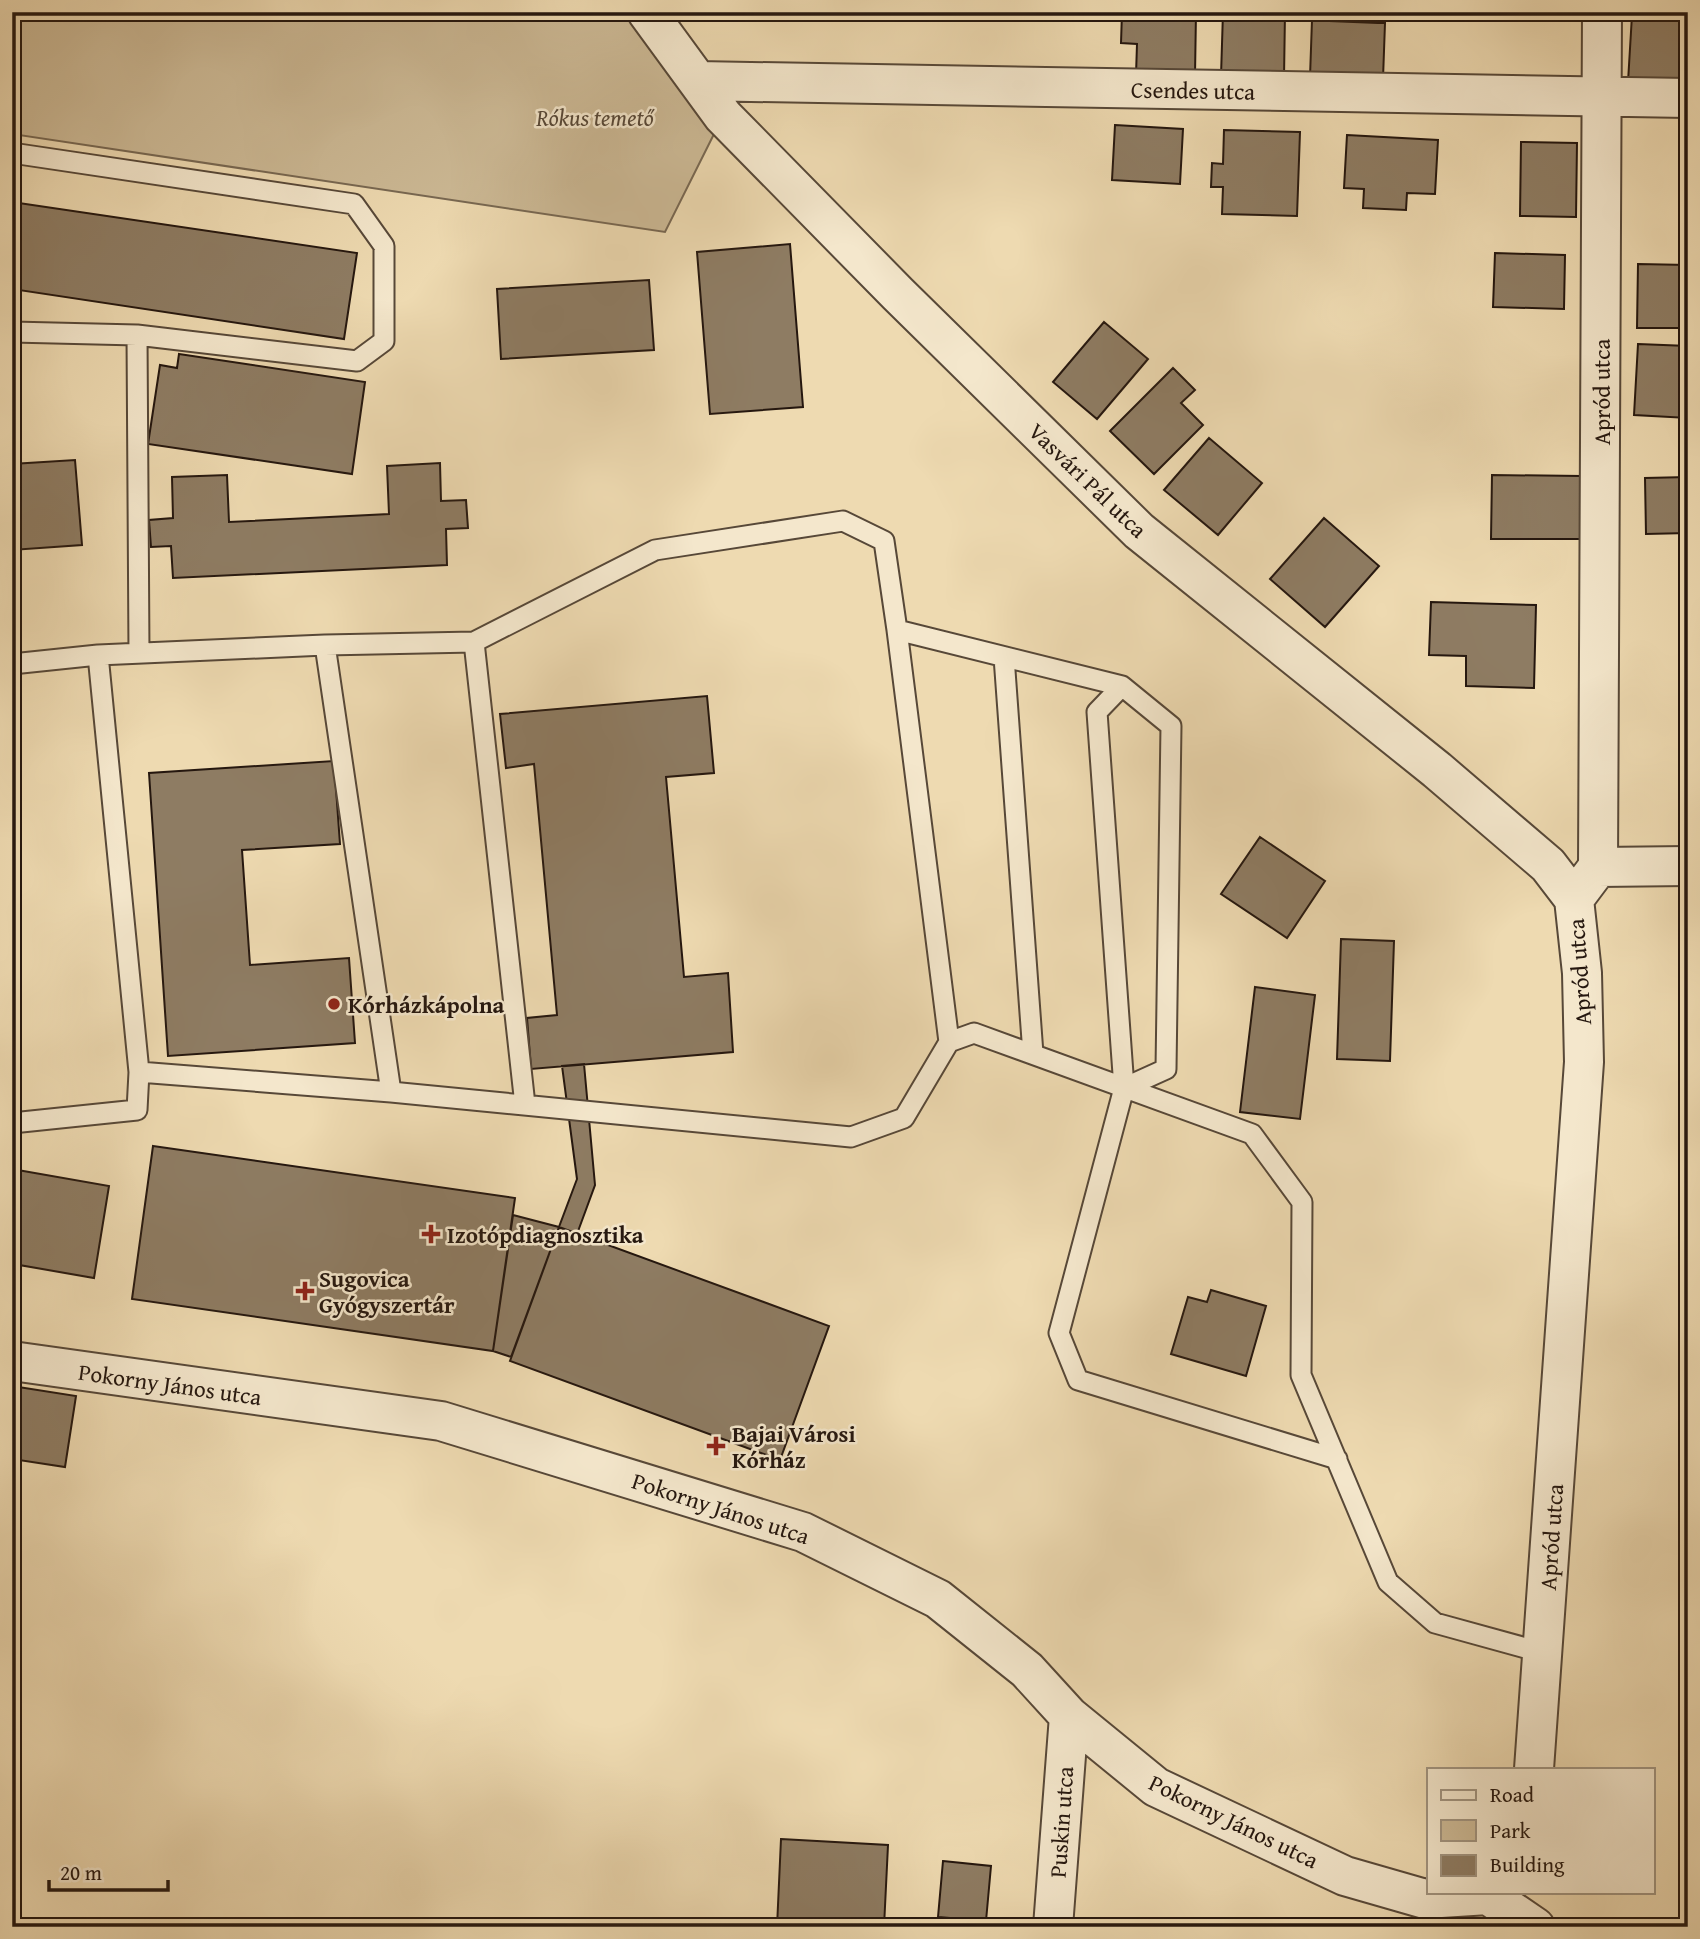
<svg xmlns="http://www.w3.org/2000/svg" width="1700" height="1939" viewBox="0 0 1700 1939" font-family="'Gentium Book Plus',serif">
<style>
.green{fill:#ccb995;stroke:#786852;stroke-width:2}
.building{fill:#8e7c63;stroke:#25170f;stroke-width:2}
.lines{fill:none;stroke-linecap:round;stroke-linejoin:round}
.service-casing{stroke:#574838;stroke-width:23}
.minor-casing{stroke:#574838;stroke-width:42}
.service{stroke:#f4e7cc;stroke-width:19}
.minor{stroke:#f4e7cc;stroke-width:38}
.poi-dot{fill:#8f2418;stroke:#f4e7cc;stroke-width:2.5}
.labels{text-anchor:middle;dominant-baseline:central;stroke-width:5;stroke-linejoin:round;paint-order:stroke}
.street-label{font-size:23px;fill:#25170f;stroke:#f4e7cc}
.park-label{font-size:23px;font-style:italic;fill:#574837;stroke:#f4e7cc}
.poi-label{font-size:23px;font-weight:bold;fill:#25170f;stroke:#f4e7cc;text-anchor:start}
</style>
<rect width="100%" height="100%" fill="#eedab1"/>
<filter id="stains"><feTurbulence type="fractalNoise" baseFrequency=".00286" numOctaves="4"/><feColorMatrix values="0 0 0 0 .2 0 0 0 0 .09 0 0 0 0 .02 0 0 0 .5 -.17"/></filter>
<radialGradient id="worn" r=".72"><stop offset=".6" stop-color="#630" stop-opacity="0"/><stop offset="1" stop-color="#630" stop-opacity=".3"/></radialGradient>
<!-- green -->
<path class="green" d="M 12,12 L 647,12 L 723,116 L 665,232 L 12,134 Z"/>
<!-- building -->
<path class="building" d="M 1122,12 L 1196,12 L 1195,76 L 1136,75 L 1137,44 L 1121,43 Z
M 1223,12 L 1285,12 L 1284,78 L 1221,76 Z
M 1331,12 L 1377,12 L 1377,23 L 1330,21 Z
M 1632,15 L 1688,18 L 1688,85 L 1628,82 Z
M 1312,20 L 1385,23 L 1383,79 L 1310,77 Z
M 1115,125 L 1183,129 L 1180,184 L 1112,180 Z
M 1224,130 L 1300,132 L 1297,216 L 1222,214 L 1223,187 L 1211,187 L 1212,163 L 1223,164 Z
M 1347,135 L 1438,140 L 1435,194 L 1407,193 L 1406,210 L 1363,208 L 1364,189 L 1344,188 Z
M 1521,142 L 1577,143 L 1576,217 L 1520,216 Z
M 12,202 L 357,253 L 344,339 L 12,289 Z
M 790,244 L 803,407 L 710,414 L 697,252 Z
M 1495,253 L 1565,255 L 1564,309 L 1493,307 Z
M 1638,264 L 1688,265 L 1688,328 L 1637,328 Z
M 649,280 L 654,350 L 501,359 L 497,289 Z
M 1104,322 L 1148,359 L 1097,419 L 1053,382 Z
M 1638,344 L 1688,346 L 1688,418 L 1634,415 Z
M 179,354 L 365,382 L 352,474 L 148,444 L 160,365 L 177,368 Z
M 1173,368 L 1195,390 L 1181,403 L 1203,425 L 1154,474 L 1110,431 Z
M 1209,438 L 1262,483 L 1218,535 L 1164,490 Z
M 75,460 L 82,545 L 12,550 L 12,464 Z
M 440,463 L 441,501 L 466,500 L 468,528 L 446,529 L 447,565 L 173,578 L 171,546 L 151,547 L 149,520 L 173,518 L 172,477 L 227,475 L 229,522 L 389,514 L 387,466 Z
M 1492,475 L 1581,476 L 1581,539 L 1491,539 Z
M 1688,477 L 1688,533 L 1646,534 L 1645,478 Z
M 1324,518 L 1379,566 L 1325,627 L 1270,579 Z
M 1431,602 L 1536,605 L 1534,688 L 1466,686 L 1466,656 L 1429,655 Z
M 707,696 L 714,773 L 666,777 L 684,977 L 728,973 L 733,1052 L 531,1069 L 527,1018 L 557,1015 L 534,764 L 506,768 L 500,714 Z
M 334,761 L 340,844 L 242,850 L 250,965 L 349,958 L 355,1043 L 168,1056 L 149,773 Z
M 1260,837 L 1325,881 L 1287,938 L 1221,894 Z
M 1341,939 L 1394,941 L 1390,1061 L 1337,1059 Z
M 1255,987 L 1315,995 L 1300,1119 L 1240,1112 Z
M 584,1064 L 595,1185 L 577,1234 L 559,1227 L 577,1179 L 562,1066 Z
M 153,1146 L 515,1198 L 493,1351 L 132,1299 Z
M 12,1169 L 109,1186 L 94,1278 L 19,1265 L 15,1292 L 12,1292 Z
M 513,1215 L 559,1227 L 511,1357 L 493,1351 Z
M 559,1227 L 829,1326 L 780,1460 L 510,1361 Z
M 1211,1290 L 1266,1306 L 1246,1376 L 1171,1354 L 1188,1297 L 1207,1302 Z
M 12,1386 L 76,1396 L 65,1467 L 12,1459 Z
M 781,1839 L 888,1845 L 884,1927 L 777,1927 Z
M 943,1861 L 991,1866 L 986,1921 L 938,1917 Z
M 436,1922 L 497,1926 L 497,1927 L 435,1927 Z"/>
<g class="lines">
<defs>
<path id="service" d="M 12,153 L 354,204 L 384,246 L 384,341 L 357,361 L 137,335 L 12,332
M 137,335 L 139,653
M 897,630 L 949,1042
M 474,642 L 655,550 L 843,521 L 884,541 L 897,630 L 1122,686 L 1171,726 L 1166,1069 L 1124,1088
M 325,645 L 474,642 L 525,1105
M 1004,657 L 1033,1054
M 12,664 L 98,655
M 1122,686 L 1097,712 L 1124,1088 L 1059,1333 L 1078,1380 L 1337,1459
M 139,1072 L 98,655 L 325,645 L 391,1092
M 12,1123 L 137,1110 L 139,1072 L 391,1092 L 851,1137 L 904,1118 L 949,1042 L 974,1033 L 1252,1134 L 1302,1202 L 1301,1375 L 1388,1582 L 1435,1623 L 1544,1653"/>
<path id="minor" d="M 647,12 L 723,116 L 898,294 L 1139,531 L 1437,770 L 1548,865 L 1574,899
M 698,81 L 1688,98
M 1598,867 L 1688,866
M 12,1361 L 441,1421 L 803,1532 L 938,1599 L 1027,1670 L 1069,1716 L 1156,1787 L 1345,1876 L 1425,1899 L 1488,1895 L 1535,1927
M 1534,1769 L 1584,1062 L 1582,973 L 1574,899 L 1598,867 L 1602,12
M 1053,1927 L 1069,1716"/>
</defs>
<!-- service casing -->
<use href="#service" class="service-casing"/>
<!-- minor casing -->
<use href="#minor" class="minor-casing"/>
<!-- service -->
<use href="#service" class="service"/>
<!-- minor -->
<use href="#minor" class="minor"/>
</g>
<!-- markers -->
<g class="poi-dot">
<circle cx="334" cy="1004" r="7"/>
<path d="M427.5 1223.5h7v7h7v7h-7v7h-7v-7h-7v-7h7z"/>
<path d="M301.5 1280.5h7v7h7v7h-7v7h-7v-7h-7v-7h7z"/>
<path d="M712.5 1435.5h7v7h7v7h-7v7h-7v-7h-7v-7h7z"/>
</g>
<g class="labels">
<!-- street labels -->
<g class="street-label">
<text transform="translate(1193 90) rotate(1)">Csendes utca</text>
<text transform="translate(1601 392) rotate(-90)">Apród utca</text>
<text transform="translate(1088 480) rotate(44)">Vasvári Pál utca</text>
<text transform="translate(1579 972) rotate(-94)">Apród utca</text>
<text transform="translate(170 1384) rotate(8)">Pokorny János utca</text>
<text transform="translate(721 1508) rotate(18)">Pokorny János utca</text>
<text transform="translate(1551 1537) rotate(-86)">Apród utca</text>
<text transform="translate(1234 1821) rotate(26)">Pokorny János utca</text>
<text transform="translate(1061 1822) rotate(-86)">Puskin utca</text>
</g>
<!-- park labels -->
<g class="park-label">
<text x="595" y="117">Rókus temető</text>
</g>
<!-- poi labels -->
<g class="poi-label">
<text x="348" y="1004">Kórházkápolna</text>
<text x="447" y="1234">Izotópdiagnosztika</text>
<text x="319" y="1278">Sugovica<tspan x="319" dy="26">Gyógyszertár</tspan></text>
<text x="732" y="1433">Bajai Városi<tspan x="732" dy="26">Kórház</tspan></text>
</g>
</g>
<!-- margin -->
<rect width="1700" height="1939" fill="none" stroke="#eedab1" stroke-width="42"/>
<rect x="14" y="14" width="1672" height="1911" fill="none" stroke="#25170f" stroke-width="3.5"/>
<rect x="21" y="21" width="1658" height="1897" fill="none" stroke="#25170f" stroke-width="2"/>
<!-- legend -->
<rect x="1427" y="1768" width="228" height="126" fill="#f4e7cc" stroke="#a19480" stroke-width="2"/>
<rect x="1441" y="1790" width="35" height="10" fill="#f4e7cc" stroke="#a19480" stroke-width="2"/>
<text x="1490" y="1802" font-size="21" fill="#25170f">Road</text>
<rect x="1441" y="1820" width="35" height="21" fill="#ccb995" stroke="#a19480" stroke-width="2"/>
<text x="1490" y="1838" font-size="21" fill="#25170f">Park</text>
<rect x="1441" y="1855" width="35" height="21" fill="#8e7c63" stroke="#a19480" stroke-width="2"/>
<text x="1490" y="1872" font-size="21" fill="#25170f">Building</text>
<!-- scale -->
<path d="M49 1880v10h119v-10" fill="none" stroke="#25170f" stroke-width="3.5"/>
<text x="60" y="1880" font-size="21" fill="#25170f" stroke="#f4e7cc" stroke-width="5" paint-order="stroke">20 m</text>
<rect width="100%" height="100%" filter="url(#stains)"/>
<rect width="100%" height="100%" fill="url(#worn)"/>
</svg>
